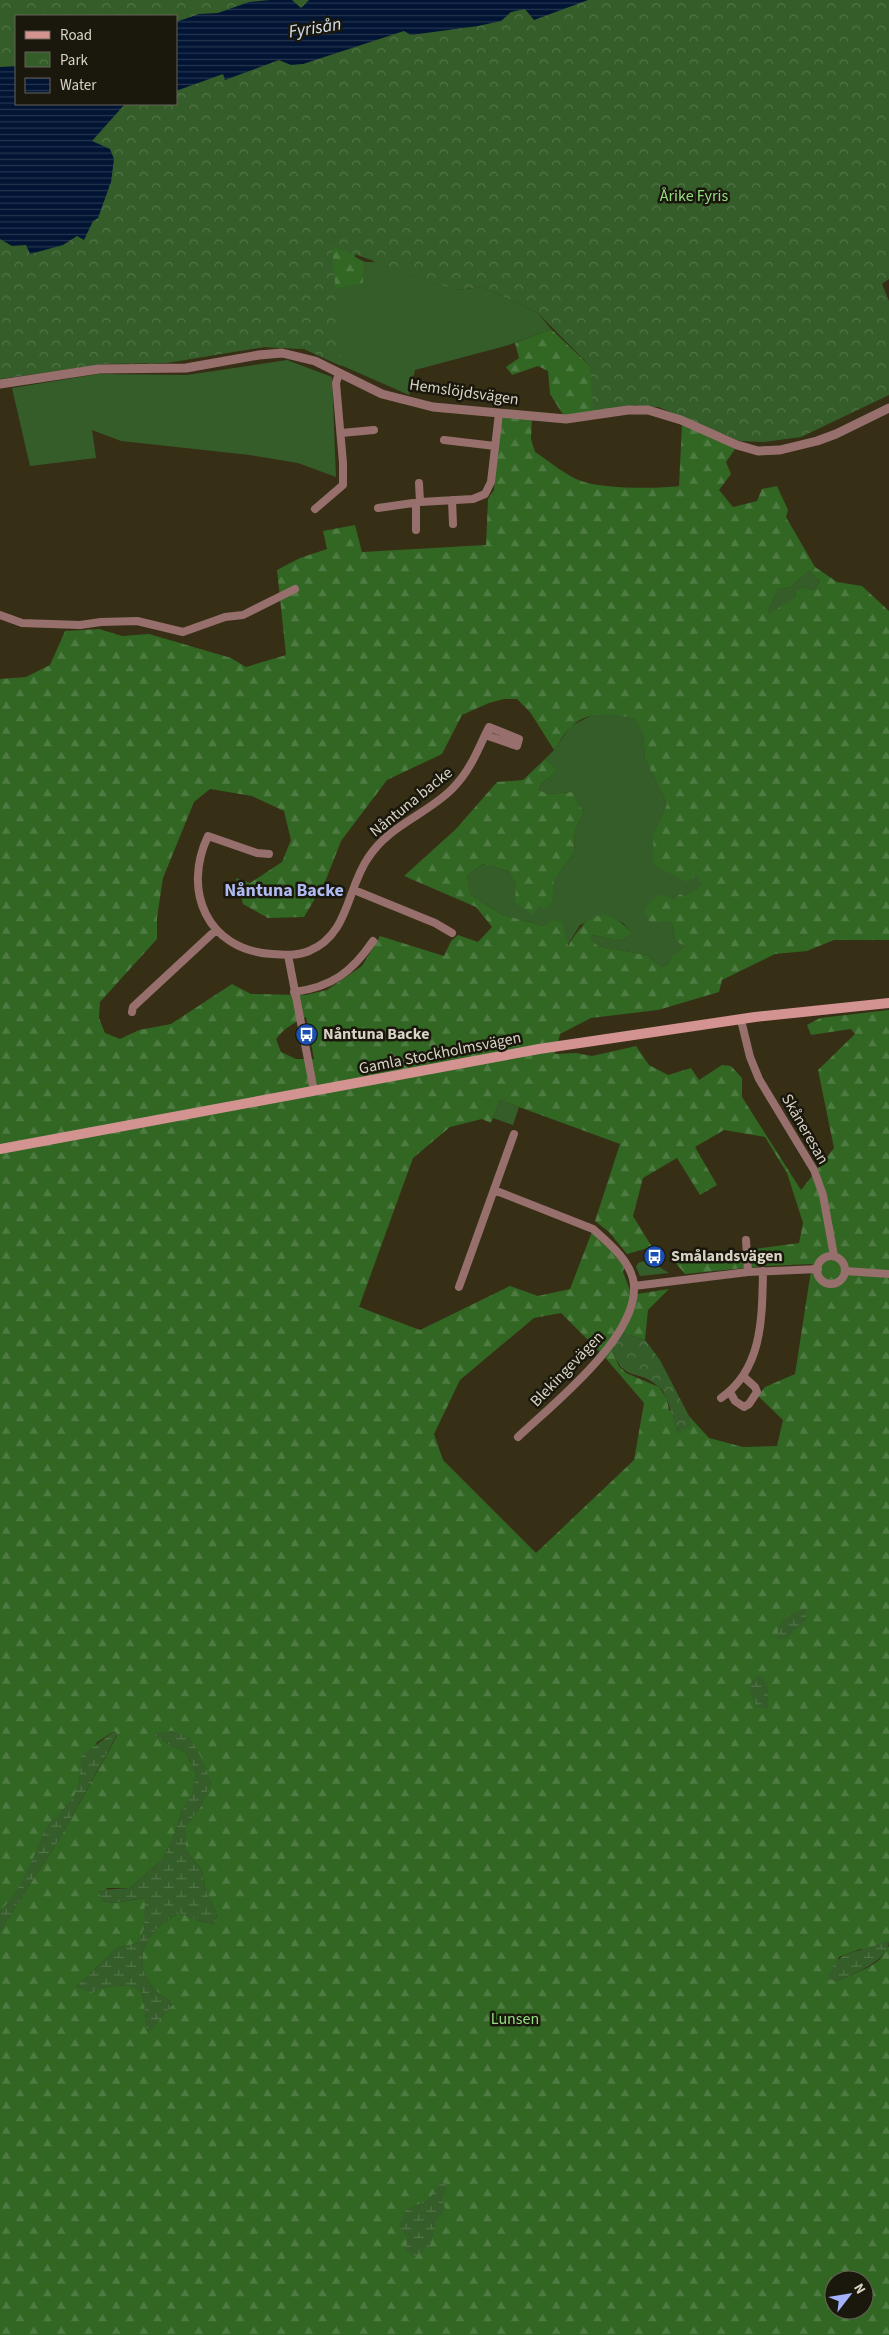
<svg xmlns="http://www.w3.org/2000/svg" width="889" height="2335" viewBox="0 0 889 2335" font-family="'Source Sans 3',sans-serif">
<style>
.green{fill:#355d2a}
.forest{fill:url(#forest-firs);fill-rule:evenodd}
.wetland{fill:url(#wetland-marsh)}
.park{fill:url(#park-crowns);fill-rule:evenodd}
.water{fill:url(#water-rules)}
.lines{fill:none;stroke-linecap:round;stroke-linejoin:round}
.minor{stroke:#97706e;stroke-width:8}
.tertiary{stroke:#97706e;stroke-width:9}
.secondary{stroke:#d39391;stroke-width:10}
.labels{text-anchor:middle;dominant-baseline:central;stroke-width:5;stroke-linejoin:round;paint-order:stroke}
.park-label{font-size:16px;fill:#95de82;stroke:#1a170c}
.street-label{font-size:16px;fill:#d8d3c5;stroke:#1a170c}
.poi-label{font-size:16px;font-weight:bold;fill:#d8d3c5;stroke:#1a170c;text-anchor:start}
.water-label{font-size:18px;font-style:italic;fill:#d4e1f3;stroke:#1a170c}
.neighbourhood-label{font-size:18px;font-weight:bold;fill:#b0bbf3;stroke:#1a170c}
</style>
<defs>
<pattern id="forest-firs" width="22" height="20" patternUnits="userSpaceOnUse" patternTransform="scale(1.25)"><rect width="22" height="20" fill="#316623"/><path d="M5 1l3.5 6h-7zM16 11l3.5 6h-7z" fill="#4e7b41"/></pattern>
<pattern id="wetland-marsh" width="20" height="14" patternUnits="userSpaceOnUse" patternTransform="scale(1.25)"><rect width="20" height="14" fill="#355d2a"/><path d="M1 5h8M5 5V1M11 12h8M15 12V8" fill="none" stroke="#527347"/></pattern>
<pattern id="park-crowns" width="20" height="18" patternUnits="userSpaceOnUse" patternTransform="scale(1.25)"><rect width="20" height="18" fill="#355d2a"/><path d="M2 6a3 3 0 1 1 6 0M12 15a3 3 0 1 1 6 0" fill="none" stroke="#527347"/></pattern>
<pattern id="water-rules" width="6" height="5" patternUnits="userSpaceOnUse" patternTransform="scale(1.25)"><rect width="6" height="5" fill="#011433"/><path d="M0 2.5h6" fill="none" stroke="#25354f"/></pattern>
</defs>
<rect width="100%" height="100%" fill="#372e16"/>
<!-- green -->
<path class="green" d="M 176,104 L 343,246 L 363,283 L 365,262 L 374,262 L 455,290 L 482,287 L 538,313 L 551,329 L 509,345 L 415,370 L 409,395 L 304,349 L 264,347 L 150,364 L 100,335 L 0,379 Z
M 287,360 L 332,377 L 336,477 L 298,463 L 250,455 L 121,441 L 92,430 L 96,458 L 30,466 L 12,388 L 98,374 L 187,375 Z
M 809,571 L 820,581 L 814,590 L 802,587 L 795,591 L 796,596 L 768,616 L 768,610 L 778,590 L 791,587 Z
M 594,714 L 619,714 L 634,719 L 643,733 L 645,759 L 667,804 L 653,834 L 696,875 L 703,885 L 685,896 L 680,894 L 672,899 L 668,921 L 673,925 L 675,941 L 685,946 L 671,956 L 669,963 L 662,967 L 647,955 L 598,946 L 591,939 L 593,935 L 620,941 L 633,934 L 623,923 L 607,916 L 580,925 L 567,946 L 544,926 L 501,914 L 471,895 L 467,876 L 483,864 L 508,871 L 516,885 L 554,880 L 574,853 L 575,831 L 584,812 L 572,792 L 548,794 L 539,790 L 541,784 L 558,770 L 545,759 L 554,750 L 571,726 Z
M 500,1100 L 519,1107 L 513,1125 L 493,1118 Z
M 644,1261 L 650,1261 L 669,1273 L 640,1276 L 636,1267 L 638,1263 Z"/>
<!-- forest -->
<path class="forest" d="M 391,217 L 407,221 L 465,278 L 455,290 L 374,262 L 380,247 L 354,242 L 355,257 L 365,262 L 363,283 L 335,289 L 332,246 L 343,246 L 343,227 Z
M 551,329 L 590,366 L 740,441 L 659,407 L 635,405 L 564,416 L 550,394 L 548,371 L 538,366 L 512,375 L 506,367 L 519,358 L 515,343 Z
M 500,416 L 532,419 L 531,439 L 535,452 C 549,461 565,475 581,481 C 603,489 656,489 679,486 L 682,424 L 735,449 L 726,462 L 731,474 L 719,490 L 733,507 L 757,501 L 762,489 L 777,486 L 788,510 L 786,517 L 815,567 L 837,582 L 862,586 L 889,611 L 889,940 L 834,940 L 807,951 L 775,954 L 722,980 L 719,992 L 658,1010 L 591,1018 L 560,1034 L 555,1054 L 576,1053 L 592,1056 L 636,1046 L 649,1065 L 668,1075 L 691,1068 L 699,1080 L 722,1065 L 731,1066 L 742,1078 L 742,1097 L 801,1190 L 834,1148 L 818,1070 L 855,1034 L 851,1029 L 811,1035 L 807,1025 L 820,1018 L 889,1010 L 889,1941 L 872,1949 L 860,1949 L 839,1957 L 829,1979 L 838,1981 C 848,1976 872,1967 879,1960 C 883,1956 885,1950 889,1946 L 889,2335 L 0,2335 L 0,1931 L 60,1838 L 117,1736 L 115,1731 L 97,1742 L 80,1775 L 78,1791 L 71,1801 L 45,1830 L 33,1863 L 17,1892 L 0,1912 L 0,679 L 26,677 L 50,665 L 65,631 L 99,629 L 122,636 L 149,634 L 231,658 L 246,667 L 286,655 L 277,570 L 300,558 L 327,549 L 323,531 L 355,525 L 362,552 L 486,545 L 488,499 L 494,490 ZM 809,571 L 820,581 L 814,590 L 802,587 L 795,591 L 796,596 L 768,615 L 768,610 L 778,590 L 791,587 ZM 504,699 L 517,699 L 530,712 L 554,750 C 560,742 564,733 571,727 C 587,710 614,713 634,719 L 643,733 L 645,759 L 667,804 L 653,834 L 654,865 L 687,882 L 696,876 L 702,885 L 685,896 L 680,894 L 672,899 L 659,894 L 644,909 L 649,922 L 668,921 L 673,925 L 675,941 L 685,946 L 671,956 L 669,963 L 662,967 L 647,955 L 598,946 L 591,939 L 593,935 L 620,941 L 633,934 C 604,902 587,914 568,946 L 562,922 L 552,920 L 544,926 L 501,914 L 471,895 L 467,876 L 483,864 L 508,871 L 516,885 L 515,903 L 533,915 L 539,906 L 544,910 L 552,903 L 554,880 L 574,853 L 575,831 L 584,812 L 572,792 L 548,794 L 539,790 L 541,784 L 558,770 L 545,759 L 523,780 L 497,782 L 456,829 L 404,876 L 476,907 L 492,927 L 478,942 L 458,935 L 451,941 L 444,956 L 380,936 L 362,966 L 327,990 L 305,995 L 251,994 L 232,984 L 171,1024 L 139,1030 L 120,1039 L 105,1033 L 99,1018 L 100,1002 L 157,939 L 157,918 L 163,878 L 194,802 L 210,789 L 252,796 L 284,811 L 291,840 L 282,862 L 250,883 L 236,878 L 243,904 L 268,918 L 304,917 L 325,882 L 341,841 L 387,780 L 442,754 L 462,715 L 489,703 ZM 306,1017 L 314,1059 L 296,1059 L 281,1052 L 276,1039 C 284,1028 294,1023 306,1017 ZM 500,1100 L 620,1144 L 595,1221 L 609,1232 L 627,1254 L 652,1247 L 633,1216 L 643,1178 L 677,1158 L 700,1195 L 717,1185 L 695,1147 L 724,1130 L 765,1137 L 787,1173 L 803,1223 L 799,1243 L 673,1260 L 685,1274 L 765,1266 L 812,1264 L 795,1374 L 765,1387 L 758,1396 L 783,1420 L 777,1446 L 743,1447 L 709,1438 L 689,1416 L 690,1425 L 669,1410 L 667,1399 L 659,1387 L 626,1373 L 619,1366 L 610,1346 L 620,1332 L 645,1340 L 648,1310 L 669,1289 L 637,1294 L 633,1298 L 623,1272 L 625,1264 L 593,1229 L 570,1289 L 538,1296 L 510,1286 L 420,1330 L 359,1307 L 413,1158 L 450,1127 L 482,1119 L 491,1123 ZM 561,1313 L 603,1355 L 644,1403 L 634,1460 L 536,1553 L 443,1460 L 434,1434 L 460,1380 L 534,1318 ZM 173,1731 L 211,1782 L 201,1806 L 186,1826 L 186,1850 L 202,1871 L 205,1888 L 217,1915 L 214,1924 L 199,1921 L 180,1913 C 156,1923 133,1950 146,1977 C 150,1988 164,1997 173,2004 L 148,2033 L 142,1992 L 131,1985 L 76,1987 L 117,1948 L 138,1943 L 144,1929 L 146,1898 L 114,1903 L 102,1901 L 107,1888 L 130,1888 L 163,1859 L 173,1839 L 182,1811 L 193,1793 L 196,1773 L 185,1752 L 168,1744 L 155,1734 ZM 834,2280 L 864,2280 L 864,2310 L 834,2310 Z"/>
<!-- wetland -->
<path class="wetland" d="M 805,1609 L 806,1621 C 795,1628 791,1638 778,1641 C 775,1622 789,1613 805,1609 Z
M 758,1675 L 768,1684 L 768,1709 L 758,1707 C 750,1696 745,1684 758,1675 Z
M 115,1731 L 117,1735 L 60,1838 L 0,1931 L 0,1912 C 26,1882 29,1866 44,1832 C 48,1824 56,1817 62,1811 C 80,1793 80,1781 81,1756 Z
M 173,1731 L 190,1738 L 201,1757 L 211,1782 L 201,1806 L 186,1826 L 186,1850 L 202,1871 L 205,1888 L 217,1915 L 214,1924 L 199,1921 L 180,1913 C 156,1923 133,1950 146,1977 C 150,1988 164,1997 173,2004 L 148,2034 L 142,1992 C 123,1981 110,1986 91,1993 L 76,1987 L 117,1948 L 138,1943 L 144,1929 L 145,1898 L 114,1903 L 102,1901 L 98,1890 L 130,1888 L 163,1859 L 173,1839 L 182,1811 L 193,1792 L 196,1773 L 185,1752 L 168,1744 L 154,1734 Z
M 884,1941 L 889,1941 C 889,1961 854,1973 838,1981 L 829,1979 C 834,1946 862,1955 884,1941 Z
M 442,2181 L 446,2185 L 443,2200 L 445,2209 L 436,2221 L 431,2244 L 415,2257 L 406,2251 L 407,2238 L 399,2225 L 406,2210 L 429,2199 Z"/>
<!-- park -->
<path class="park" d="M 0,0 L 889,0 L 889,279 L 882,284 L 889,301 L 889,395 L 801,437 L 764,442 L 740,441 L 659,407 L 635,405 L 593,412 L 590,366 L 538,313 L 482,287 L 455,290 L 332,246 L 341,366 L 304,349 L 264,347 L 167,363 L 105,364 L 0,379 ZM 16,16 L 176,16 L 176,104 L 16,104 Z
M 620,1332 L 645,1340 L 660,1360 L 689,1416 L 691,1425 L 677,1434 C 673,1421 669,1396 659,1387 C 635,1366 626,1386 610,1346 Z"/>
<!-- water -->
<path class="water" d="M 270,0 L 292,0 L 301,8 L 309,0 L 588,0 L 534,20 L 525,9 L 511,12 L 501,21 L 478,26 L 411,35 L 404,31 L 303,64 L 291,65 L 279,60 L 225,80 L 223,74 L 176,91 L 176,22 L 199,14 L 218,13 L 249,2 Z
M 16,66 L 16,104 L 125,104 L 92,141 L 110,149 L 114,159 L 111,182 L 98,218 L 93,221 L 84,240 L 77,236 L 63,245 L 30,254 L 26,245 L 12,246 L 0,239 L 0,67 Z"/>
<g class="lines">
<!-- minor -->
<path class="minor" d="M 341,433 L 374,430
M 444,440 L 495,446
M 419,483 L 420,502
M 452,500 L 453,524
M 416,503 L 416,530
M 378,508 L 420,502 L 473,499 L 485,494 L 491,482 L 499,413
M 315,509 L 343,485 L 343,463 L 336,383 L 339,373
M 0,615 L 22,623 L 80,625 L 101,622 L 137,621 L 183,632 L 225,617 L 243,615 L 295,589
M 269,854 L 257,853 L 208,836 C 182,891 207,950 272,954 C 284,955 298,956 309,951 C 349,935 347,888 368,858 C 389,825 426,815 452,789 C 468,773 476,755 485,735 L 517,746 L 519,739 L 489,727 L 485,735
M 354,890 L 435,923 L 452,933
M 288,955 L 314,1091
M 294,992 C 332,987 352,972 373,941
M 132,1012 L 133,1007 L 216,930
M 741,1020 L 750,1057 L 759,1079 L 814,1170 L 823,1195 L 834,1256
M 494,1190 L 593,1229 C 609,1243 633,1263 634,1286 C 637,1338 553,1404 518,1437
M 746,1240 L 748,1272
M817 1270a14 14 0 1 1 28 0a14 14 0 1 1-28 0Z
M 845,1271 L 889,1274
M 634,1286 L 748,1272 L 818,1269
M 459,1287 L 514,1134
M 730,1392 L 735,1401 L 744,1407 L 749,1404 L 757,1392 L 755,1387 L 744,1377
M 721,1398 C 763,1369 762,1317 763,1271"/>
<!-- tertiary -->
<path class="tertiary" d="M 0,384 L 99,369 L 186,368 L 259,355 L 282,353 L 315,361 L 382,394 L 433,407 L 566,419 L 628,410 L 648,410 L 681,420 L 737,445 L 758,451 L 780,450 L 817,441 L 836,434 L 889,408"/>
<!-- secondary -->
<path class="secondary" d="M 0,1149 L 539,1049 L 755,1017 L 889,1003"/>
</g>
<!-- icons -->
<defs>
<symbol id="bus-disc" viewBox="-11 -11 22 22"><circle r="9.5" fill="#1a4fb4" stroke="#1a170c"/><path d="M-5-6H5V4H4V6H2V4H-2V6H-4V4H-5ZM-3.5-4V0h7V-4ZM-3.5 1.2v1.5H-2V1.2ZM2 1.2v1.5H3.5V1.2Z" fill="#fff"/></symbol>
</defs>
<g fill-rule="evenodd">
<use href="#bus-disc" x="294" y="1022" width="25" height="25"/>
<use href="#bus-disc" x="642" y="1244" width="25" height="25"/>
</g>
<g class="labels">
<!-- park labels -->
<g class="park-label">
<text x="694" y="196">Årike Fyris</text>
<text x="515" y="2019">Lunsen</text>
</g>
<!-- street labels -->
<g class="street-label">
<text transform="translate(464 392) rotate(8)">Hemslöjdsvägen</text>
<text transform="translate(411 802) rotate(-39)">Nåntuna backe</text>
<text transform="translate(440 1053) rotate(-11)">Gamla Stockholmsvägen</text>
<text transform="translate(805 1129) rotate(60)">Skåneresan</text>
<text transform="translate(567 1369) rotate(-46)">Blekingevägen</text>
</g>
<!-- poi labels -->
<g class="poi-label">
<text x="323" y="1034">Nåntuna Backe</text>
<text x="671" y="1256">Smålandsvägen</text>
</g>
<!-- water labels -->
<g class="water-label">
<text transform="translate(315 28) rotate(-9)">Fyrisån</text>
</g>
<!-- neighbourhood labels -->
<g class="neighbourhood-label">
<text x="284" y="890">Nåntuna Backe</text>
</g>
</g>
<!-- legend -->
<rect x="15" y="15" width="162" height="90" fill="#1a170c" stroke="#666256"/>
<rect x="25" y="31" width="25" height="8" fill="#d39391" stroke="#666256"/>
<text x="60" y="40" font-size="15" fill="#d8d3c5">Road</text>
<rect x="25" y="52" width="25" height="15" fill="url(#park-crowns)" stroke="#666256"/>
<text x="60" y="65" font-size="15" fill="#d8d3c5">Park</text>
<rect x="25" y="78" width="25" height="15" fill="url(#water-rules)" stroke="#666256"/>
<text x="60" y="90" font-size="15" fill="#d8d3c5">Water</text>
<!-- north arrow -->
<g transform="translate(849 2295) rotate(59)"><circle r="24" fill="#1a170c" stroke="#666256"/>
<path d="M0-4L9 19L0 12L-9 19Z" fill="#a4b2fc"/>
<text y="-8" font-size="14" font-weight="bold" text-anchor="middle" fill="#d8d3c5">N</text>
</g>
</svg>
